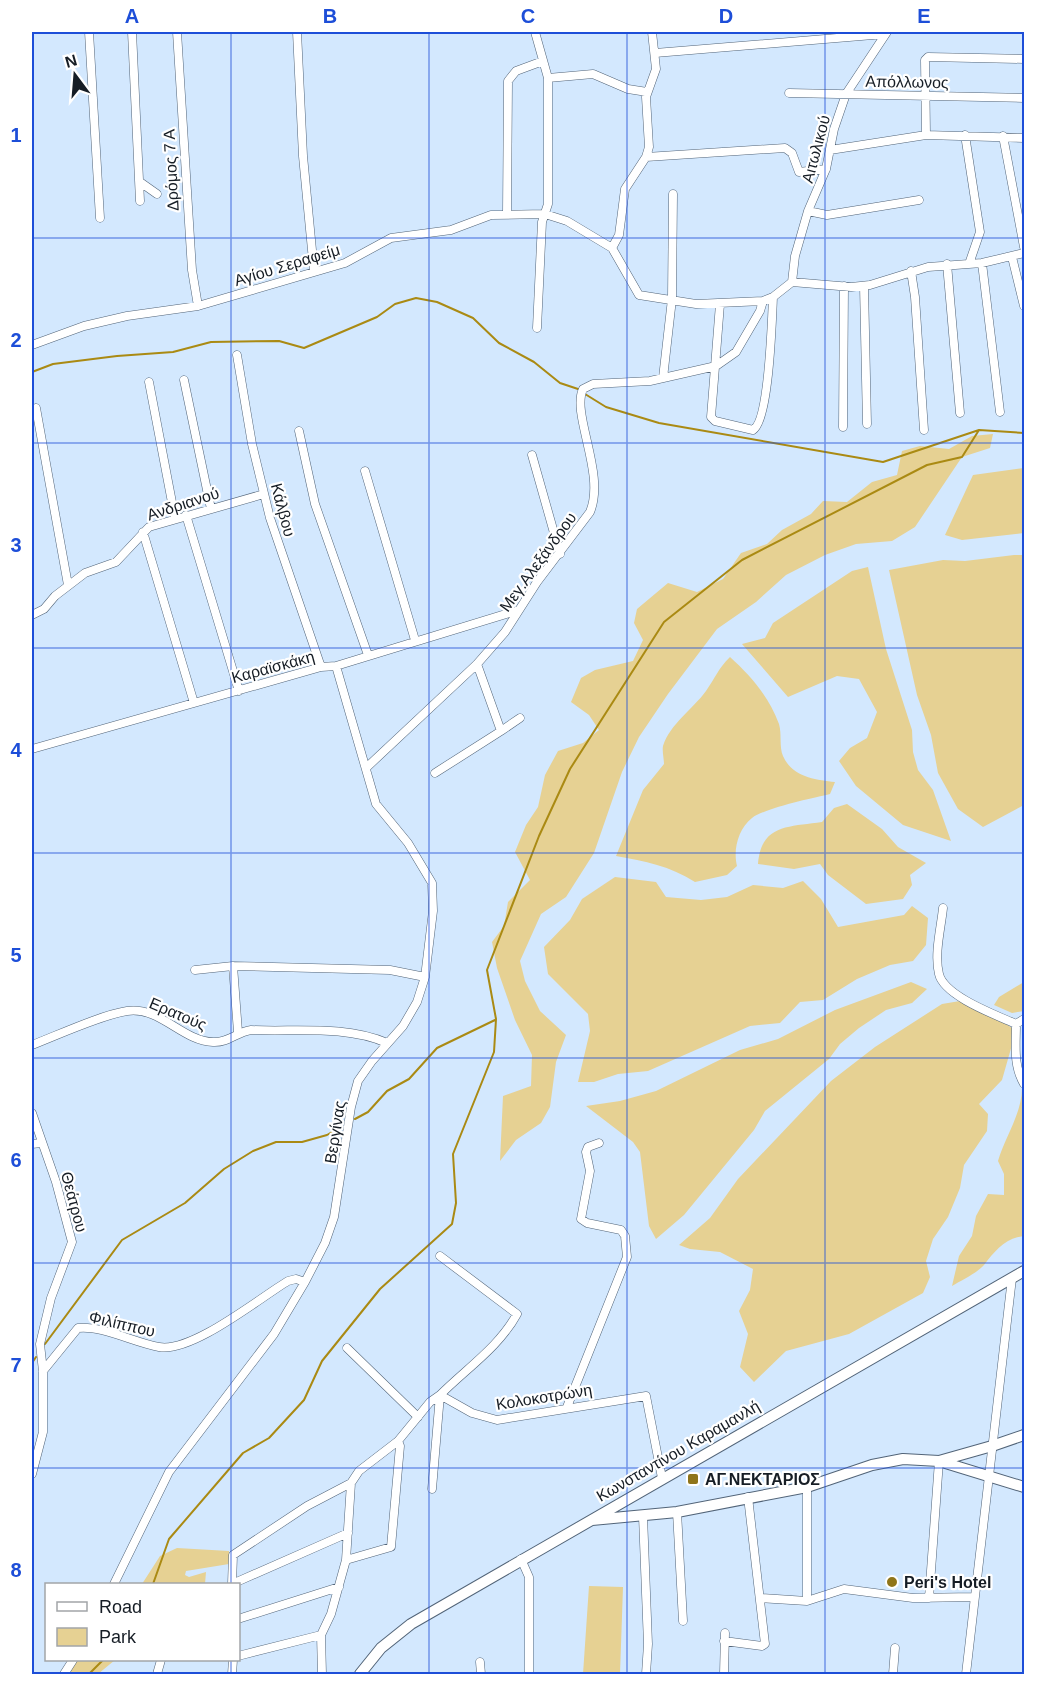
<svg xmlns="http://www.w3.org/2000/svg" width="1056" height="1706" viewBox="0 0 1056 1706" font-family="Arial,sans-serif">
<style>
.green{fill:#e6d193}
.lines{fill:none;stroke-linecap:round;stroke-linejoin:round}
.stream{stroke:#aa8a13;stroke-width:2}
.street-casing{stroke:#526478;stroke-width:9}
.secondary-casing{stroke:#526478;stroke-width:12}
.street{stroke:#fff;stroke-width:8}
.secondary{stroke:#fff;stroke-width:10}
.grid{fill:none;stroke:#1d4ed8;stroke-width:1.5;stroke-opacity:0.55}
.poi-dot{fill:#8f751a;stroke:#fff;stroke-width:2}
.labels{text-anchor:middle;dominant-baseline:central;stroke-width:4.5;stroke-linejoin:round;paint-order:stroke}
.street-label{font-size:16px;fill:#161d25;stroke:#fff}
.poi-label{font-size:16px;font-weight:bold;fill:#161d25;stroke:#fff;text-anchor:start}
.neatline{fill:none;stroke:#1d4ed8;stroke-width:2}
.grid-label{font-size:20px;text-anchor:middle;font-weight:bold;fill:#1d4ed8}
</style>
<rect width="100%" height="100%" fill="#d3e8fe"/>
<!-- green -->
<path class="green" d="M 993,434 L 990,448 L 962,457 L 915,527 L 892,541 L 856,544 L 825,555 L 786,575 L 756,602 L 717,629 L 668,694 L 639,737 L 622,772 L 594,853 L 566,897 L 541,914 L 520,961 L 525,981 L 540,1011 L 566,1035 L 556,1062 L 550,1107 L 541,1123 L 516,1140 L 500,1161 L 503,1096 L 531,1086 L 532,1055 L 515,1020 L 497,968 L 492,942 L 504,926 L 508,902 L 530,880 L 515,852 L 526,825 L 538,807 L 545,775 L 558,751 L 583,743 L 599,730 L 589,715 L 571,702 L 581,678 L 595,670 L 633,661 L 643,640 L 634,623 L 637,609 L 668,583 L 697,592 L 723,579 L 741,553 L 767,544 L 782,530 L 811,514 L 823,501 L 847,502 L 872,482 L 897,475 L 902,451 L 920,446 L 949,449 L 972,436 Z
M 1024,468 L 1024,533 L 962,540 L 945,535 L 973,475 Z
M 1014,555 L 1024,555 L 1024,805 L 983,827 L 958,809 L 938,773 L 931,735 L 917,695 L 889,570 L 943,560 L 965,561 Z
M 868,567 L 886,649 L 912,730 L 913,752 L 918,770 L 933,790 L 951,841 L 903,825 L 856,786 L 839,761 L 850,748 L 867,738 L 877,712 L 859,679 L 837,676 L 788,697 L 742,644 L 765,638 L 773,623 L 852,571 Z
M 730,657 C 751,676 769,697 779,724 C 782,734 779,747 783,756 C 792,777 816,780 835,782 L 830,794 C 813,798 765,808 752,818 C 738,829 733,850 737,866 L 727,875 L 695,882 C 670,866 645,861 616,856 L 643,790 L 664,764 C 664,759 662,751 663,746 C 670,724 693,709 706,691 C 715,678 718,669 730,657 Z
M 847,804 L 882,829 L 898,847 L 926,863 L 910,875 L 912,885 L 903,899 L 866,904 L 828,875 L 820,864 L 794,869 L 758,864 C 761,824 789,827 822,822 L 834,808 Z
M 615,877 L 656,882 L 666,897 L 701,900 L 727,897 L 753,885 L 783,888 L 803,881 L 821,899 L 838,927 L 904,915 L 912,906 L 928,918 L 926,945 L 913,961 L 890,965 L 857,979 L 823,1000 L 800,1002 L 780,1023 L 750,1026 L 648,1071 L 618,1074 L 594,1082 L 578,1082 L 590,1031 L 588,1014 L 548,974 L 544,947 L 570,920 L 582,899 Z
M 911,982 L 927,989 L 912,1003 L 886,1010 L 859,1028 L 840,1044 L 829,1059 L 765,1111 L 754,1130 L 684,1215 L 656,1239 L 649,1226 L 640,1152 L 633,1142 L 586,1106 L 620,1101 L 656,1091 L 740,1050 L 778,1039 L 835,1010 Z
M 1024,982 L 1024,1011 L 1012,1013 L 994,1005 L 999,997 Z
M 960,1001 L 1005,1023 L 1016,1031 L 1002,1080 L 979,1104 L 988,1114 L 987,1131 L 964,1165 L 960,1188 L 948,1217 L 933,1239 L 926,1261 L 930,1277 L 923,1293 L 849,1334 L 786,1351 L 754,1382 L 740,1367 L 748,1334 L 739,1311 L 750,1290 L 753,1269 L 720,1252 L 690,1249 L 679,1245 L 710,1218 L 738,1179 L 831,1081 L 875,1047 L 942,1004 Z
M 1022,1088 L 1024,1092 L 1024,1236 C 1005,1238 995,1251 984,1265 C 977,1273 962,1280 952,1286 L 959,1256 L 972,1236 L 976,1216 L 988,1194 L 1004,1195 L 1004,1174 L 998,1161 C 1005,1137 1022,1113 1022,1088 Z
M 177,1548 L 229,1551 L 229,1564 L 186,1571 L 185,1575 L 189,1577 L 206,1572 L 205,1584 L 142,1584 L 160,1556 Z
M 589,1586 L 623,1587 L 620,1674 L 583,1674 Z
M 75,1660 L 115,1660 L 98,1674 L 66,1674 Z"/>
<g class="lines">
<!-- stream -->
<path class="stream" d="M 32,372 L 53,364 L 117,356 L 173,352 L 211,342 L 279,341 L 304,348 L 377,317 L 395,304 L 416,298 L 437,302 L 473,318 L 499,343 L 534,362 L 560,383 L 578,389
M 585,394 L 606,407 L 659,423 L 883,462 L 979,430 L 1024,433
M 355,1119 L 368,1112 L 387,1091 L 409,1079 L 437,1048 L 495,1020
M 45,1344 L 122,1240 L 185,1203 L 224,1169 L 253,1151 L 276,1142 L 302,1142 L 327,1135 L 342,1126
M 32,1363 L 36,1357
M 153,1584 L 169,1539 L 243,1453 L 269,1438 L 304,1400 L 322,1361 L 380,1289 L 452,1224 L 456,1203 L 453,1154 L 494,1052 L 496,1019 L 487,970 L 539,836 L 570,769 L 664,622 L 742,560 L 927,465 L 962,457 L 979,430
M 89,1674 L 103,1660"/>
<defs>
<path id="street" d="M 89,32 L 100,218
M 132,32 L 140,201
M 177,32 L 192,270 L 198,306
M 297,32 L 303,156 L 314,271
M 535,32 L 548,78 L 548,204 L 542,222 L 537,328
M 655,53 L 885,34
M 548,78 L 593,74 L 628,89 L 647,92
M 789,93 L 1024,98
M 926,135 L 925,60 L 928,57 L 1024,59
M 965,135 L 980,232 L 969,264
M 1003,136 L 1024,247
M 830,150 L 926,135 L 1024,138
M 646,157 L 785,148 L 792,153 L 799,172 L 826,169
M 140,182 L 157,194
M 808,211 L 827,215 L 919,200
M 507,214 L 508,81 L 516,71 L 543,61
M 612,248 L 619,235 L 625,189 L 646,157 L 649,147 L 646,97 L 656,69 L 652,32
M 1012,257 L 1024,306
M 982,263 L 1000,412
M 947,264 L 960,413
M 911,271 L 915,297 L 924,430
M 792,282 L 795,256 L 808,211 L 826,169 L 834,129 L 846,94 L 887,32
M 792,282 L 851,287 L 870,285 L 928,267 L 982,263 L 1024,253
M 864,286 L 867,424
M 720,304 L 711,417 L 715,421 L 753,430 C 769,421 772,319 773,297
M 32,345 L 84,326 L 127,316 L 198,306 L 345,263 L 391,238 L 451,230 L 491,215 L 545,214 L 567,221 L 612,248 L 639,295 L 696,304 L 763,301
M 237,355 L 252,444 L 270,518 L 321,667
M 663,378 L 672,299 L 673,194
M 184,380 L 211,509
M 149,382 L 175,518
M 36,408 L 68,585
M 843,427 L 844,286
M 299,431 L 315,504 L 368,655
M 532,455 L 560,554
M 365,471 L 415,640
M 186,515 L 239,691
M 143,532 L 194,703
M 32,615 L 44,609 L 55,596 L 85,573 L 116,562 L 149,527 L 264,494
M 501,731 L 520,718
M 32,749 L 321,667 L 336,666 L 519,610
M 366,768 L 477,664 L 505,632 L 537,582 L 590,512 C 606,474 571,414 583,389 L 593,384 L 650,381 L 716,366 L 736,352 L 760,311 L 763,301 L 773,297 L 792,282
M 435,773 L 501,731 L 477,664
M 943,908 C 941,928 934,954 939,974 C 944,996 996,1015 1016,1024
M 195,970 L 233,966
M 1024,1019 L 1016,1024 C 1016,1046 1013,1065 1024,1084
M 238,1032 L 233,966 L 390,970 L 425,977
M 32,1045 C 58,1035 101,1015 127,1011 C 160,1006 182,1041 213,1042 C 228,1043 237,1032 251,1030 C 296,1032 345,1025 387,1043
M 32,1113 L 56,1182 L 72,1242 L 51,1298 L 40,1344 L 43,1371 L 43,1432 L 32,1474
M 32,1144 L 41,1143
M 347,1348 L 418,1417
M 43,1371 L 78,1328 C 101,1325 135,1343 159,1347 C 192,1353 258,1299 288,1281 L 296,1279 L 305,1282
M 567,1407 L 627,1257 L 625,1236 L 621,1230 L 587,1223 L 581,1219 L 590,1171 L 586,1152 L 588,1147 L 599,1143
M 807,1487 L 807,1601
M 432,1489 L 440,1395 C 467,1368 499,1347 517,1314 L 440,1256
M 677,1512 L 683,1621
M 643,1516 L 648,1644 L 646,1674
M 348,1533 L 232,1584 L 233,1555 L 307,1506 L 351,1483
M 521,1559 L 529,1577 L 529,1674
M 346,1560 L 391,1547 L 400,1446 L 398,1441
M 114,1584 L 169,1472 L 274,1334 L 305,1282 L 325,1243 L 334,1217 L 351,1107 L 358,1081 L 372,1061 L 403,1026 L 417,1002 L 425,977 L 433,911 L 432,883 L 408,843 L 376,804 L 336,666
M 760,1598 L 807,1601 L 844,1589 L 913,1598 L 974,1597
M 929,1598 L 939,1461
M 238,1619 L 339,1587
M 724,1641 L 762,1646 L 765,1644 L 748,1497
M 238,1656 L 321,1635
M 480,1662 L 481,1674
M 64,1674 L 73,1660
M 157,1674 L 161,1660
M 232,1674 L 233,1660
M 322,1674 L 321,1635 L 331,1614 L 346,1560 L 351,1483 L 359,1471 L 398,1441 L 430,1402 L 440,1395 L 472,1413 L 497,1420 L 646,1396 L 662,1478
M 724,1674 L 725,1633
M 893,1674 L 895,1648
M 966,1674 L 1012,1278"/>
<path id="secondary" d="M 939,1461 L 992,1446 L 1024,1435
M 592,1520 L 677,1512 L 807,1487 L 872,1465 L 903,1459 L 939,1461 L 1024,1487
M 360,1674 L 381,1648 L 411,1624 L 1024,1271"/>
</defs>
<!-- street casing -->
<use href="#street" class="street-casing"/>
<!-- secondary casing -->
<use href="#secondary" class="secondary-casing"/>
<!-- street -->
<use href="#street" class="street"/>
<!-- secondary -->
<use href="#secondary" class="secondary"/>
</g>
<!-- grid -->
<path class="grid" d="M 231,32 L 231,1584M 429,32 L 429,1674M 627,32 L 627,1674M 825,32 L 825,1674M 32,238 L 1024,238M 32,443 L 1024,443M 32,648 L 1024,648M 32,853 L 1024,853M 32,1058 L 1024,1058M 32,1263 L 1024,1263M 32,1468 L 1024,1468M 231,1660 L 231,1674"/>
<!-- markers -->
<g class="poi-dot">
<rect x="687" y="1473" width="12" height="12" rx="3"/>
<circle cx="892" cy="1582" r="6"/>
</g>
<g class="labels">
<!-- street labels -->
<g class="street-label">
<text transform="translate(907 82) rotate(1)">Απόλλωνος</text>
<text transform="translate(816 149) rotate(-75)">Αιτωλικού</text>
<text transform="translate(171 170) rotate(-93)">Δρόμος 7 Α</text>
<text transform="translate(287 265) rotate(-17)">Αγίου Σεραφείμ</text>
<text transform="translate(183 504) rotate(-18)">Ανδριανού</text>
<text transform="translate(283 510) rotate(75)">Κάλβου</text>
<text transform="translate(538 562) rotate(-54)">Μεγ.Αλεξάνδρου</text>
<text transform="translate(273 667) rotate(-15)">Καραϊσκάκη</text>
<text transform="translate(178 1014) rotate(23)">Ερατούς</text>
<text transform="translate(335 1132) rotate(-81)">Βεργίνας</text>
<text transform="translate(74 1202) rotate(75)">Θεάτρου</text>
<text transform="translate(122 1324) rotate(13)">Φιλίππου</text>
<text transform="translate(544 1397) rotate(-9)">Κολοκοτρώνη</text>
<text transform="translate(678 1451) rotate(-30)">Κωνσταντίνου Καραμανλή</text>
</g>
<!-- poi labels -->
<g class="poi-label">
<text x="705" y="1479">ΑΓ.ΝΕΚΤΑΡΙΟΣ</text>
<text x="904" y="1582">Peri's Hotel</text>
</g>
</g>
<!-- border -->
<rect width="1056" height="1706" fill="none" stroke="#ffffff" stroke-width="66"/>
<!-- legend -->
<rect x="45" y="1583" width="195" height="78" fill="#ffffff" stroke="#a2a5a8" stroke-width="1.5"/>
<rect x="57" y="1602" width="30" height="9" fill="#ffffff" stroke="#a2a5a8" stroke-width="1.5"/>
<text x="99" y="1613" font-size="18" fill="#161d25">Road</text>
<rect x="57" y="1628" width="30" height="18" fill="#e6d193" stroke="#a2a5a8" stroke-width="1.5"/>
<text x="99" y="1643" font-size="18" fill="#161d25">Park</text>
<!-- north arrow -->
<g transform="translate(75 75) rotate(344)" stroke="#ffffff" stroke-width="4.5" paint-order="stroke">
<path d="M0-4.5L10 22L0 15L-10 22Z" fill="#161d25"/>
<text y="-9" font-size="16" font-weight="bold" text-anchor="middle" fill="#161d25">N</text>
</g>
<rect x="33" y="33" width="990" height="1640" class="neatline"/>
<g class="grid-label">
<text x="132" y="23">A</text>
<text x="330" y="23">B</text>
<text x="528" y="23">C</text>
<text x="726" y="23">D</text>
<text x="924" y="23">E</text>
<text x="16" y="142">1</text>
<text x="16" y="347">2</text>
<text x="16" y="552">3</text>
<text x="16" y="757">4</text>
<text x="16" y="962">5</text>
<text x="16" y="1167">6</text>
<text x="16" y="1372">7</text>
<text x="16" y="1577">8</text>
</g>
</svg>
